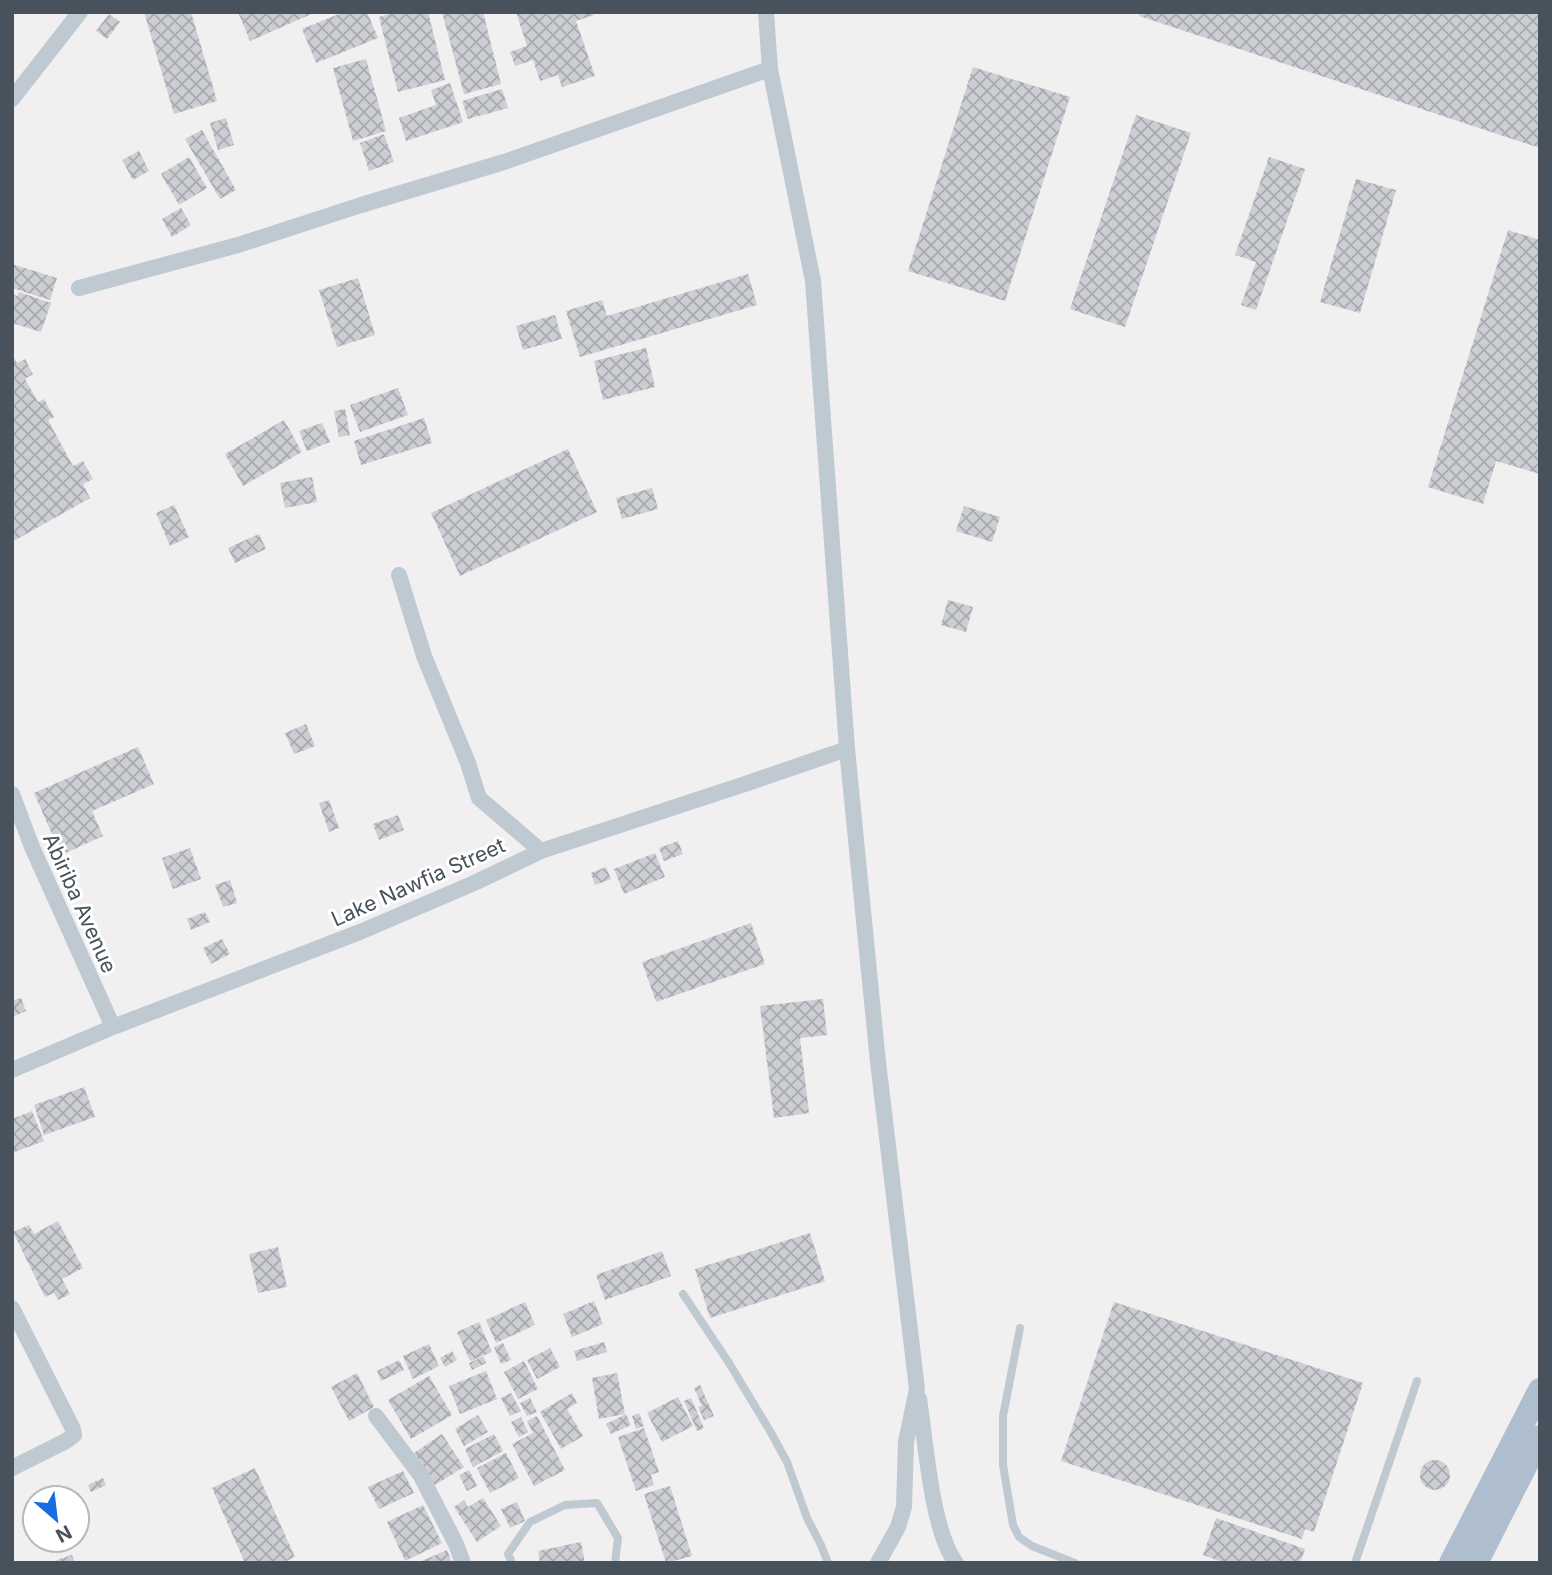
<svg xmlns="http://www.w3.org/2000/svg" width="1552" height="1575" viewBox="0 0 1552 1575" font-family="Inter,sans-serif">
<style>
.building{fill:url(#building-cross-hatch)}
.lines{fill:none;stroke-linecap:round;stroke-linejoin:round}
.service{stroke:#bfc9d1;stroke-width:8}
.minor{stroke:#bfc9d1;stroke-width:16}
.primary{stroke:#aebece;stroke-width:24}
.labels{text-anchor:middle;dominant-baseline:central;stroke-width:6;stroke-linejoin:round;paint-order:stroke}
.street-label{font-size:21px;fill:#47525c;stroke:#fff}
</style>
<defs>
<pattern id="building-cross-hatch" width="8" height="8" patternUnits="userSpaceOnUse" patternTransform="scale(1.75)"><rect width="8" height="8" fill="#ccced4"/><path d="M0 0l8 8M0 8l8-8" fill="none" stroke="#a7aaaf"/></pattern>
</defs>
<rect width="100%" height="100%" fill="#f1efef"/>
<!-- building -->
<path class="building" d="M 144,12 L 191,12 L 217,101 L 174,114 Z
M 238,12 L 316,12 L 250,41 Z
M 344,12 L 367,12 L 378,38 L 316,63 L 302,29 Z
M 389,12 L 428,12 L 445,80 L 398,92 L 379,17 L 389,14 Z
M 442,12 L 483,12 L 501,84 L 464,94 Z
M 516,12 L 593,12 L 594,15 L 576,21 L 595,76 L 562,87 L 558,75 L 540,81 L 533,60 L 515,66 L 510,52 L 527,46 Z
M 1141,12 L 1540,12 L 1540,148 L 1139,16 Z
M 109,14 L 120,22 L 107,39 L 96,31 Z
M 366,59 L 386,131 L 353,141 L 333,68 Z
M 973,67 L 1070,97 L 1005,301 L 908,271 Z
M 450,83 L 463,122 L 406,141 L 399,118 L 436,105 L 431,90 Z
M 502,89 L 508,108 L 468,119 L 462,101 Z
M 1136,115 L 1191,133 L 1125,327 L 1070,309 Z
M 226,118 L 234,145 L 218,150 L 210,123 Z
M 202,130 L 236,190 L 220,199 L 185,139 Z
M 384,134 L 394,162 L 369,171 L 360,143 Z
M 139,151 L 149,171 L 133,180 L 122,160 Z
M 189,157 L 207,188 L 179,205 L 161,174 Z
M 1269,157 L 1305,169 L 1256,310 L 1241,305 L 1256,262 L 1235,255 Z
M 1356,179 L 1396,190 L 1360,313 L 1320,302 Z
M 181,208 L 191,225 L 172,237 L 162,219 Z
M 1508,230 L 1540,240 L 1540,474 L 1496,461 L 1483,504 L 1428,487 Z
M 12,264 L 57,278 L 50,300 L 12,288 Z
M 748,274 L 757,305 L 580,357 L 566,311 L 602,300 L 607,316 Z
M 358,278 L 375,335 L 337,347 L 319,290 Z
M 19,292 L 51,303 L 41,332 L 12,323 L 12,294 L 17,296 Z
M 555,315 L 562,339 L 523,350 L 516,326 Z
M 646,348 L 655,387 L 603,400 L 594,361 Z
M 12,354 L 17,363 L 25,359 L 33,374 L 25,379 L 38,402 L 44,399 L 54,417 L 48,420 L 73,466 L 83,461 L 93,479 L 83,484 L 90,498 L 12,542 Z
M 398,388 L 408,415 L 360,432 L 350,405 Z
M 345,409 L 350,435 L 339,437 L 334,411 Z
M 424,418 L 432,443 L 361,465 L 354,441 Z
M 284,420 L 302,452 L 243,486 L 225,454 Z
M 322,423 L 330,442 L 307,451 L 299,431 Z
M 568,449 L 597,512 L 460,576 L 431,513 Z
M 312,477 L 317,502 L 285,508 L 280,483 Z
M 652,488 L 658,509 L 622,519 L 616,498 Z
M 174,505 L 189,537 L 170,546 L 156,513 Z
M 964,506 L 1000,517 L 992,542 L 956,531 Z
M 259,534 L 266,549 L 235,563 L 228,548 Z
M 948,600 L 973,607 L 966,632 L 941,625 Z
M 306,724 L 315,746 L 294,754 L 285,733 Z
M 138,747 L 154,784 L 92,811 L 103,836 L 61,855 L 34,793 Z
M 329,800 L 339,828 L 329,832 L 319,803 Z
M 398,815 L 404,830 L 379,840 L 373,824 Z
M 678,841 L 683,854 L 664,861 L 659,848 Z
M 190,848 L 201,879 L 173,889 L 162,858 Z
M 655,853 L 665,877 L 624,894 L 614,869 Z
M 606,867 L 611,879 L 595,885 L 591,873 Z
M 230,880 L 237,903 L 223,907 L 215,885 Z
M 205,912 L 210,922 L 191,930 L 187,919 Z
M 751,923 L 765,964 L 656,1002 L 642,962 Z
M 222,939 L 230,954 L 211,964 L 203,948 Z
M 21,998 L 26,1011 L 12,1017 L 12,1001 Z
M 823,999 L 827,1035 L 800,1038 L 809,1113 L 774,1118 L 760,1006 Z
M 84,1087 L 95,1117 L 44,1135 L 34,1105 Z
M 32,1111 L 44,1141 L 12,1153 L 12,1119 Z
M 58,1221 L 83,1268 L 62,1279 L 70,1294 L 58,1300 L 54,1293 L 45,1297 L 13,1232 L 29,1225 L 34,1234 Z
M 810,1233 L 825,1281 L 710,1318 L 695,1269 Z
M 278,1247 L 287,1287 L 258,1293 L 249,1254 Z
M 662,1251 L 671,1276 L 605,1300 L 596,1275 Z
M 594,1301 L 603,1324 L 572,1337 L 563,1314 Z
M 525,1302 L 535,1325 L 496,1343 L 486,1320 Z
M 1114,1302 L 1363,1383 L 1314,1532 L 1305,1529 L 1302,1539 L 1061,1461 Z
M 479,1322 L 492,1352 L 470,1361 L 457,1332 Z
M 604,1342 L 607,1352 L 577,1361 L 574,1351 Z
M 503,1343 L 511,1360 L 501,1364 L 494,1347 Z
M 429,1344 L 439,1366 L 413,1379 L 403,1356 Z
M 550,1348 L 560,1367 L 537,1379 L 527,1360 Z
M 452,1351 L 457,1360 L 445,1367 L 440,1358 Z
M 483,1356 L 486,1363 L 472,1370 L 469,1363 Z
M 399,1360 L 404,1370 L 381,1381 L 377,1371 Z
M 524,1361 L 538,1389 L 518,1399 L 504,1372 Z
M 486,1371 L 497,1399 L 460,1414 L 449,1386 Z
M 357,1373 L 374,1407 L 349,1421 L 331,1387 Z
M 617,1373 L 625,1414 L 599,1419 L 592,1378 Z
M 429,1376 L 452,1415 L 411,1439 L 388,1400 Z
M 700,1385 L 714,1416 L 704,1420 L 698,1407 L 702,1406 L 694,1388 Z
M 511,1393 L 521,1411 L 510,1416 L 501,1398 Z
M 572,1393 L 577,1403 L 567,1409 L 583,1436 L 561,1449 L 540,1412 Z
M 678,1397 L 693,1426 L 662,1442 L 647,1413 Z
M 530,1398 L 537,1412 L 527,1416 L 520,1403 Z
M 691,1398 L 704,1428 L 697,1431 L 684,1401 Z
M 639,1413 L 644,1426 L 636,1429 L 632,1416 Z
M 626,1414 L 631,1425 L 611,1434 L 606,1424 Z
M 478,1415 L 488,1432 L 464,1446 L 455,1429 Z
M 537,1416 L 565,1470 L 534,1486 L 512,1444 L 533,1433 L 527,1421 Z
M 521,1417 L 528,1432 L 519,1437 L 511,1422 Z
M 644,1428 L 659,1472 L 651,1475 L 654,1485 L 636,1491 L 618,1437 Z
M 442,1434 L 464,1467 L 435,1485 L 414,1453 Z
M 494,1434 L 503,1451 L 473,1467 L 465,1449 Z
M 506,1453 L 519,1478 L 490,1493 L 477,1468 Z
M1420 1475a15 15 0 1 1 30 0a15 15 0 1 1-30 0Z
M 255,1468 L 295,1557 L 282,1563 L 245,1563 L 212,1488 Z
M 469,1470 L 477,1486 L 467,1491 L 459,1475 Z
M 403,1471 L 414,1493 L 379,1509 L 368,1487 Z
M 103,1478 L 106,1485 L 91,1492 L 88,1485 Z
M 670,1486 L 692,1556 L 666,1563 L 644,1494 Z
M 483,1498 L 501,1526 L 477,1542 L 454,1507 L 464,1500 L 468,1507 Z
M 517,1502 L 525,1521 L 510,1528 L 501,1509 Z
M 423,1505 L 442,1543 L 405,1561 L 387,1522 Z
M 1216,1518 L 1305,1549 L 1300,1563 L 1225,1563 L 1203,1555 Z
M 581,1542 L 585,1563 L 540,1563 L 538,1551 Z
M 447,1550 L 452,1563 L 417,1563 Z
M 72,1555 L 75,1563 L 51,1563 L 51,1562 Z"/>
<g class="lines">
<!-- service -->
<path class="service" d="M 683,1294 L 729,1363 L 770,1431 L 787,1462 L 807,1518 L 821,1545 L 828,1563
M 1020,1328 L 1003,1416 L 1003,1465 L 1013,1525 L 1019,1537 L 1032,1546 L 1075,1563
M 512,1563 L 508,1554 L 530,1522 L 565,1505 L 597,1503 L 618,1538 L 615,1563
M 1355,1563 L 1417,1381"/>
<!-- minor -->
<path class="minor" d="M 766,12 L 770,69 L 813,281 L 847,749 L 878,1062 L 917,1389 L 906,1442 L 904,1507 L 898,1527 L 878,1563
M 12,99 L 80,12
M 79,288 L 238,245 L 361,205 L 504,162 L 770,69
M 399,575 L 424,656 L 468,763 L 479,798 L 541,851
M 12,794 L 32,847 L 113,1027
M 12,1070 L 113,1027 L 360,932 L 472,884 L 541,851 L 742,785 L 847,749
M 12,1308 L 73,1429 L 74,1435 L 66,1441 L 12,1468
M 919,1399 C 926,1441 931,1530 956,1563
M 376,1416 L 421,1476 L 456,1544 L 463,1563"/>
<!-- primary -->
<path class="primary" d="M 1451,1563 L 1540,1390
M 1476,1563 L 1540,1437"/>
</g>
<g class="labels">
<!-- street labels -->
<g class="street-label">
<text transform="translate(418 882) rotate(-24)">Lake Nawfia Street</text>
<text transform="translate(80 903) rotate(66)">Abiriba Avenue</text>
</g>
</g>
<!-- border -->
<rect width="1552" height="1575" fill="none" stroke="#47525c" stroke-width="28"/>
<!-- north arrow -->
<g transform="translate(56 1519) rotate(152)"><circle r="33" fill="#ffffff" stroke="#b5babe" stroke-width="2"/>
<path d="M0-5L12 26L0 18L-12 26Z" fill="#186de2"/>
<text y="-10" font-size="19" font-weight="bold" text-anchor="middle" fill="#47525c">N</text>
</g>
</svg>
